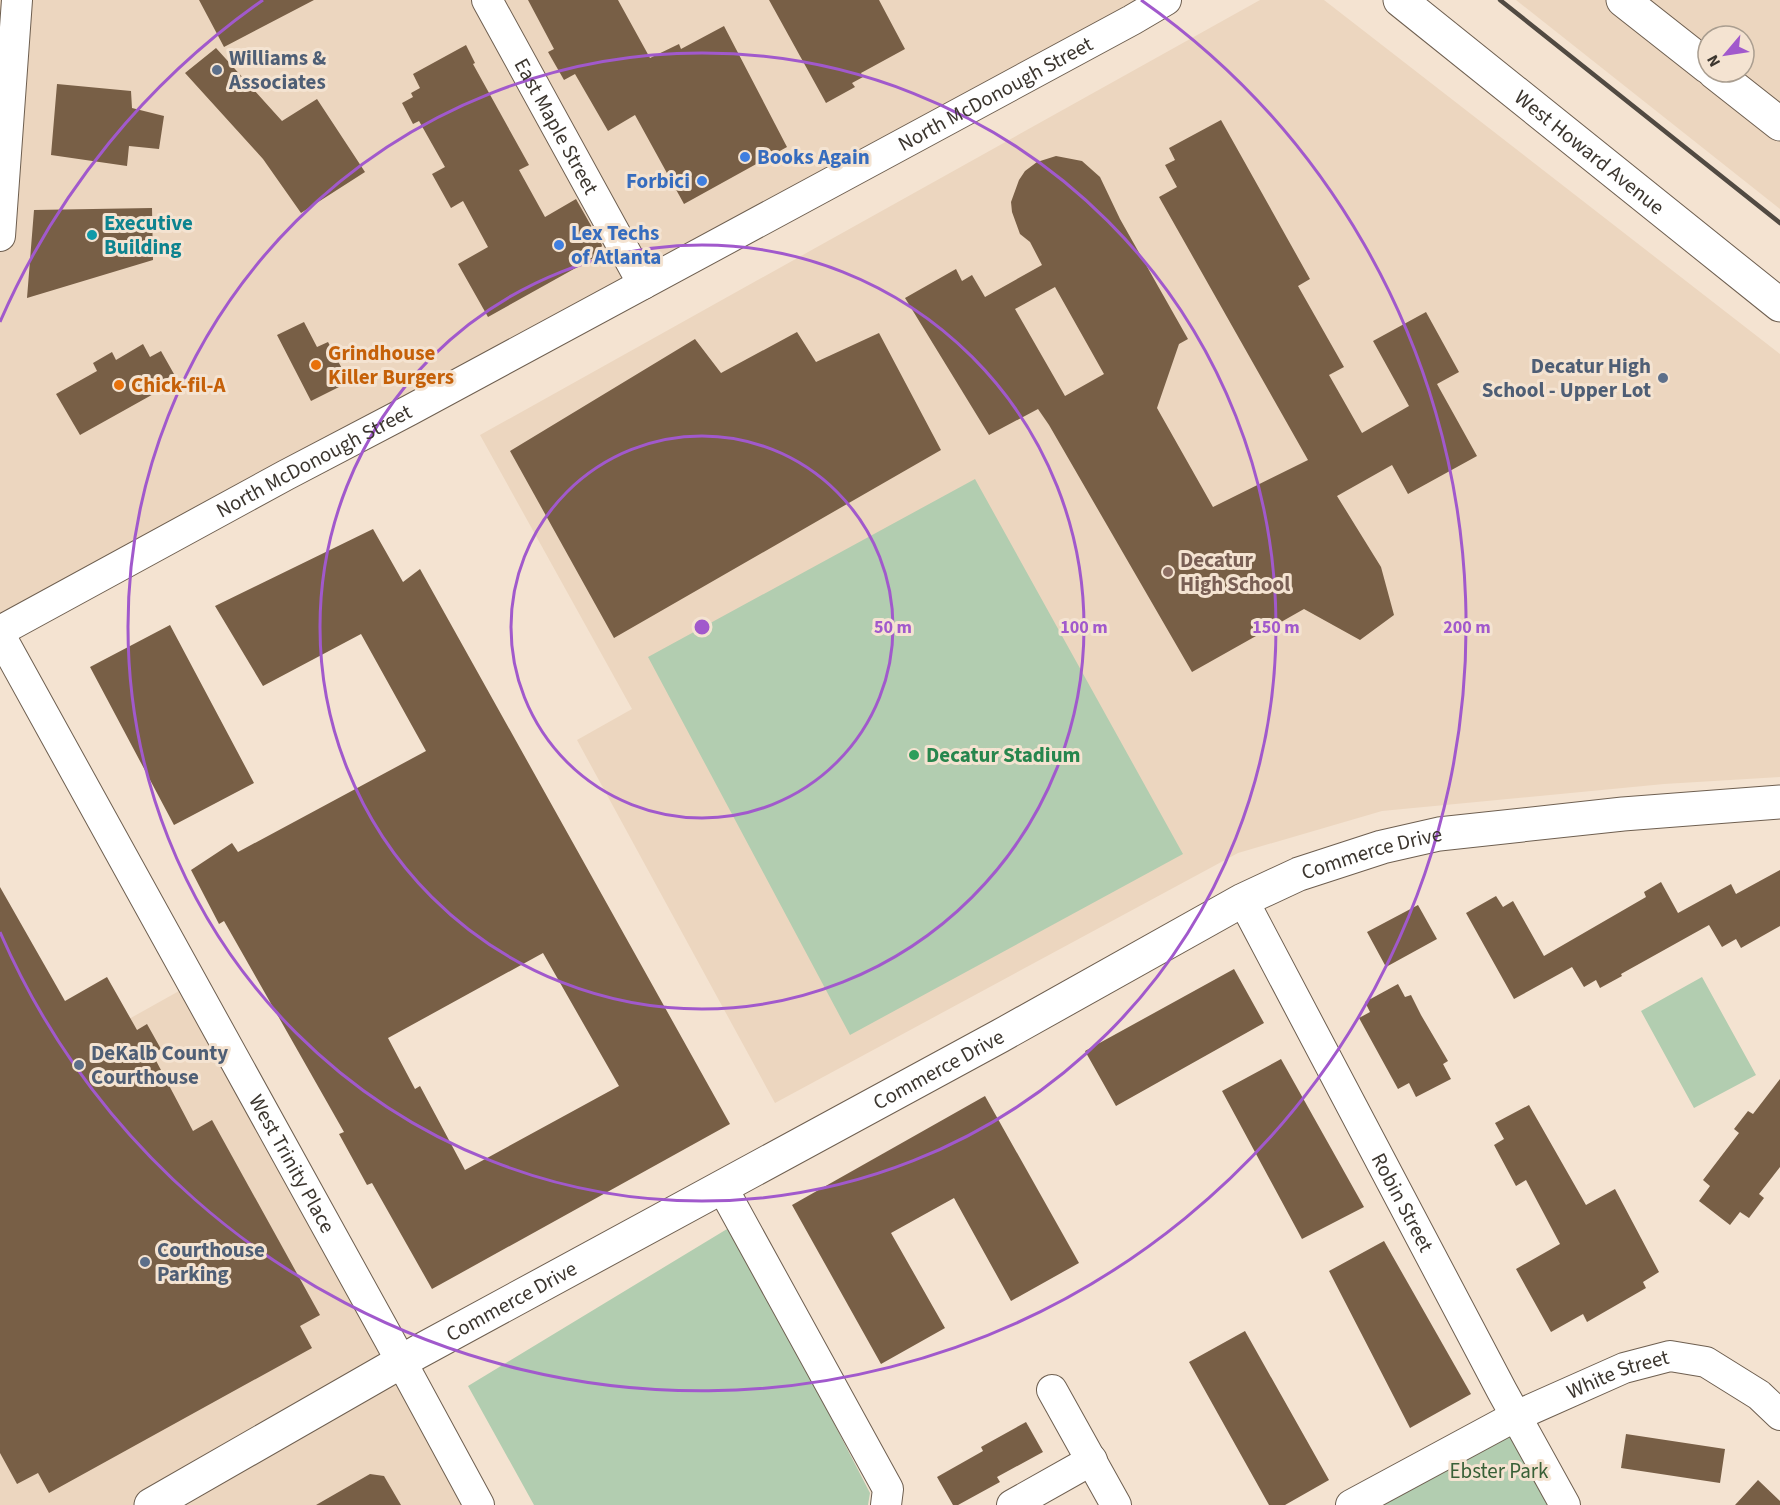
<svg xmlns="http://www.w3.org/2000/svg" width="1780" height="1505" viewBox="0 0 1780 1505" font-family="'Source Sans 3',sans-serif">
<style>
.built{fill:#ecd6bf;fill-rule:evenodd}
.green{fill:#b2cdb0}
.building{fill:#785f46;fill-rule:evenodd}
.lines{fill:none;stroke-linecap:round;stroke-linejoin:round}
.minor-casing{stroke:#6e5f50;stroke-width:32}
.major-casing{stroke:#6e5f50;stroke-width:35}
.minor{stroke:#fff;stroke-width:30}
.major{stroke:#fff;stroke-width:33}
.rail{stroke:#514a42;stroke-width:4.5}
.ring{fill:none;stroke:#a159cc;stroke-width:3}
.service-dot{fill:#5c6f8a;stroke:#f4e3d1;stroke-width:2}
.shop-dot{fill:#3f7fe0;stroke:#f4e3d1;stroke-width:2}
.culture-dot{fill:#0f9aa8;stroke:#f4e3d1;stroke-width:2}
.food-dot{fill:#e8710a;stroke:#f4e3d1;stroke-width:2}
.education-dot{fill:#8d6e63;stroke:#f4e3d1;stroke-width:2}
.leisure-dot{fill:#2e9e5b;stroke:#f4e3d1;stroke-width:2}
.labels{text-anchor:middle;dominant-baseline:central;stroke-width:6;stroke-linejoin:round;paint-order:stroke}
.service-label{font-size:21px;font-weight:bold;fill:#4e5e75;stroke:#f4e3d1;text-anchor:start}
.street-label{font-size:21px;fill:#3c362f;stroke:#f4e3d1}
.shop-label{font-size:21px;font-weight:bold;fill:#366cbe;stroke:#f4e3d1;text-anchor:start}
.culture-label{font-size:21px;font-weight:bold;fill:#0d838f;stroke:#f4e3d1;text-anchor:start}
.food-label{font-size:21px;font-weight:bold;fill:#c56008;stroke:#f4e3d1;text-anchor:start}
.education-label{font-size:21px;font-weight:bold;fill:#785e54;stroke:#f4e3d1;text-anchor:start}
.leisure-label{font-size:21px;font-weight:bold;fill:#27864d;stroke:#f4e3d1;text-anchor:start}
.park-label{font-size:21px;fill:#386037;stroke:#f4e3d1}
.centre{fill:#a159cc;stroke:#f4e3d1;stroke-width:3}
.ring-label{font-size:18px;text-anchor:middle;font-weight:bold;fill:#a159cc;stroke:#f4e3d1;stroke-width:6;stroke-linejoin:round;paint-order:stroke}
</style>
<rect width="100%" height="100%" fill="#f4e3d1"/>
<!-- built -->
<path class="built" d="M 0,0 L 1137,0 L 0,633 Z
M 1260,0 L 1324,0 L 1780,354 L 1780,777 L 1664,784 L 1382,811 L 1238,853 L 775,1103 L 577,740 L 632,709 L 480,435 Z
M 1516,0 L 1780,0 L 1780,209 ZM 1708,36 L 1744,36 L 1744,72 L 1708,72 Z
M 188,986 L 472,1505 L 0,1505 L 0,1091 Z"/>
<!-- green -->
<path class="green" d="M 975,479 L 1183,854 L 850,1035 L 648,657 Z
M 1702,977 L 1756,1075 L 1694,1108 L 1641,1011 Z
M 732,1226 L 870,1493 L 868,1505 L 534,1505 L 468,1386 Z
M 1513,1426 L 1557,1505 L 1365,1505 Z"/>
<!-- building -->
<path class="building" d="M 199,0 L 314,0 L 224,47 Z
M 528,0 L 618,0 L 650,58 L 679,44 L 681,49 L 724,26 L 787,147 L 684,204 L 635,115 L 608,131 L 575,74 L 564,80 L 548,52 L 554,49 Z
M 769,0 L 879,0 L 905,49 L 861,73 L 863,77 L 852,83 L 855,87 L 826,103 Z
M 466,45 L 475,63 L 473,64 L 529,165 L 519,170 L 545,217 L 576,199 L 602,245 L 599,255 L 488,317 L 458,264 L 488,247 L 463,201 L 451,208 L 432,174 L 445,167 L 419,121 L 413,124 L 402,103 L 413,97 L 411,93 L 420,88 L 413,74 Z
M 216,48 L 282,121 L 317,99 L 365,172 L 301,213 L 263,159 L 185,73 Z
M 57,84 L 131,91 L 132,108 L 164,116 L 159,149 L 129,146 L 127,166 L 51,155 Z
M 1221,120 L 1310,279 L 1298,286 L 1344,367 L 1329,375 L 1362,433 L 1409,406 L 1373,341 L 1426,312 L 1459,372 L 1437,384 L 1477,456 L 1408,494 L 1392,465 L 1337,496 L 1381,567 L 1394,615 L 1360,640 L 1304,609 L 1192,672 L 1049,425 L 1038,409 L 989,435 L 905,298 L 956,269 L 962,281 L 972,275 L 985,297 L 1042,265 L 1030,242 L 1020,234 L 1012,212 L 1011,202 L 1019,180 L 1025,171 L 1037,162 L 1056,156 L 1082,161 L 1100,177 L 1120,219 L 1188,339 L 1179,344 L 1157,408 L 1213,507 L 1308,460 L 1159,197 L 1177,187 L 1165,165 L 1175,160 L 1169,148 ZM 1055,287 L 1104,374 L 1065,396 L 1015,309 Z
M 152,208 L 153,260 L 27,298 L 34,210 Z
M 304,322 L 317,347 L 328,342 L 349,382 L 311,401 L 277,335 Z
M 797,332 L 816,362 L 879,333 L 941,450 L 614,638 L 510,451 L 695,339 L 721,373 Z
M 143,344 L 150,357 L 161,351 L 174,374 L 163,381 L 166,387 L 80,435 L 56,394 L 97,371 L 93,363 L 112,352 L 116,360 Z
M 373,529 L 403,582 L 420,569 L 730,1124 L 432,1289 L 372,1183 L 367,1185 L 339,1134 L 344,1132 L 224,921 L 219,924 L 191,870 L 232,843 L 238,852 L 426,751 L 361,634 L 263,686 L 215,606 ZM 543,953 L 619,1086 L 465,1170 L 420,1086 L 415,1089 L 388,1038 Z
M 170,625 L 254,783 L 174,825 L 90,667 Z
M 1780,870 L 1780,926 L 1741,948 L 1736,939 L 1722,947 L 1709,925 L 1621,974 L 1622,976 L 1600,988 L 1596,980 L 1584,987 L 1572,967 L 1514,999 L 1466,913 L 1496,896 L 1503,907 L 1513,901 L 1544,956 L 1646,897 L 1644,892 L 1661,882 L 1678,913 L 1731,884 L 1736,894 Z
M 0,887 L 65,1001 L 107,977 L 137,1030 L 147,1024 L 161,1049 L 152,1053 L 193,1131 L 212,1120 L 320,1315 L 300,1326 L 312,1348 L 49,1493 L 38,1473 L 17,1484 L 0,1453 Z
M 1418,905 L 1437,939 L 1386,967 L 1367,932 Z
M 1234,969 L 1264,1023 L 1116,1106 L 1085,1051 Z
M 1398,984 L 1405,997 L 1411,995 L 1421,1015 L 1448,1061 L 1443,1064 L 1451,1079 L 1416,1097 L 1409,1083 L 1398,1089 L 1359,1018 L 1370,1012 L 1365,1002 Z
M 1281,1059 L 1364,1207 L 1302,1239 L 1222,1091 Z
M 1780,1079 L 1780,1167 L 1759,1194 L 1764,1198 L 1749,1218 L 1740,1212 L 1730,1225 L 1699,1201 L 1710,1186 L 1703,1180 L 1739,1133 L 1734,1129 L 1748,1111 L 1753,1114 Z
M 985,1096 L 1079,1263 L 1011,1301 L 954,1198 L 891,1233 L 945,1328 L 881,1364 L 792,1205 Z
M 1529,1105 L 1586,1205 L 1615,1189 L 1659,1272 L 1643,1282 L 1646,1288 L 1587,1322 L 1583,1314 L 1551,1332 L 1516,1269 L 1560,1244 L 1526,1180 L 1516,1186 L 1494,1145 L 1504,1139 L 1495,1123 Z
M 1384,1241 L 1471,1394 L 1410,1428 L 1329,1271 Z
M 1245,1331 L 1329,1480 L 1285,1505 L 1269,1505 L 1189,1362 Z
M 1026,1422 L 1043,1452 L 997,1477 L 1000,1482 L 958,1505 L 953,1505 L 937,1477 L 983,1451 L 981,1447 Z
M 1626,1434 L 1725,1449 L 1720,1483 L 1621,1468 Z
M 370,1474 L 384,1476 L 401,1505 L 316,1505 Z
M 1758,1480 L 1780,1501 L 1780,1505 L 1735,1505 Z"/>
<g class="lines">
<defs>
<g id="minor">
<path id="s1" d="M 487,0 L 643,284"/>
<path d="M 0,236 L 17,0"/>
<path id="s2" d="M 0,631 L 286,475 L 410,410 L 1132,20 L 1166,0"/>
<path id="s3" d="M 0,635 L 389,1339 L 479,1505"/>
<path id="s4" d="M 1243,900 L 1502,1391 L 1565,1505"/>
<path d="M 722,1187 L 888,1489 L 886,1505"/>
<path d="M 1052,1390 L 1116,1505"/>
<path d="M 1012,1505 L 1092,1460"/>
<path id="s5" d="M 1351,1505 L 1516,1416 L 1624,1368 L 1670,1356 L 1706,1362 L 1759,1395 L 1780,1415"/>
</g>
<g id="major">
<path id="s6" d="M 1400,0 L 1780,305"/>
<path d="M 1623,0 L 1708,67"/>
<path d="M 1714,72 L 1780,124"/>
<path id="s7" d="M 151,1505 L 418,1352 L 1000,1036 L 1243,900 L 1299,874 L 1382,847 L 1439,834 L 1623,814 L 1780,802"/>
</g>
</defs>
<!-- minor casing -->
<use href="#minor" class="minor-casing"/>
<!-- major casing -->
<use href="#major" class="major-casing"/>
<!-- minor -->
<use href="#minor" class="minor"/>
<!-- major -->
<use href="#major" class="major"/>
<!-- rail -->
<path class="rail" d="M 1500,0 L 1780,223"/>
</g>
<!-- distance rings -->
<g class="ring">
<circle cx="702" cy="627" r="191"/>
<circle cx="702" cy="627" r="382"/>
<circle cx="702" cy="627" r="574"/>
<path d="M0 322A765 765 0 0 1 263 0M1141 0A765 765 0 1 1 0 932"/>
</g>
<!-- markers -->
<g class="service-dot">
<circle cx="217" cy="70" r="6"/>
<circle cx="1663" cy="378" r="6"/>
<circle cx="79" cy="1065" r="6"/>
<circle cx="145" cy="1262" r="6"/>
</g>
<g class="shop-dot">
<circle cx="745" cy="157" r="6"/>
<circle cx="702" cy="181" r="6"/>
<circle cx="559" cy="245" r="6"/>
</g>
<circle class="culture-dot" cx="92" cy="235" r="6"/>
<g class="food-dot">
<circle cx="316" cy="365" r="6"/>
<circle cx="119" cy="385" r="6"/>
</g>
<circle class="education-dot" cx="1168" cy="572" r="6"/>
<circle class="leisure-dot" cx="914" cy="755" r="6"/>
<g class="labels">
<!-- service labels -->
<g class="service-label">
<text x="229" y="58">Williams &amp;<tspan x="229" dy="24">Associates</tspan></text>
<text x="1651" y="366" text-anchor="end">Decatur High<tspan x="1651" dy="24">School - Upper Lot</tspan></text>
<text x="91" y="1053">DeKalb County<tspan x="91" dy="24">Courthouse</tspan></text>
<text x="157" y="1250">Courthouse<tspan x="157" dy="24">Parking</tspan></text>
</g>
<!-- street labels -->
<g class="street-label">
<text stroke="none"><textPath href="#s2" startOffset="1131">North McDonough Street</textPath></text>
<text stroke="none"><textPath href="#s1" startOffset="144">East Maple Street</textPath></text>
<text stroke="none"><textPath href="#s6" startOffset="243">West Howard Avenue</textPath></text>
<text stroke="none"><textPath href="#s2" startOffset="357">North McDonough Street</textPath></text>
<text stroke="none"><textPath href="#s7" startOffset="1386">Commerce Drive</textPath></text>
<text stroke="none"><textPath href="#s7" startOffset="900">Commerce Drive</textPath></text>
<text stroke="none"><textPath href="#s3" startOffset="604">West Trinity Place</textPath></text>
<text stroke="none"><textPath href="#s4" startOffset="342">Robin Street</textPath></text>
<text stroke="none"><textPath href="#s7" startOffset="414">Commerce Drive</textPath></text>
<text stroke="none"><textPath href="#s5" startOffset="298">White Street</textPath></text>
</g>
<!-- shop labels -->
<g class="shop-label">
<text x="757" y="157">Books Again</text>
<text x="690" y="181" text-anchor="end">Forbici</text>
<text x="571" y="233">Lex Techs<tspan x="571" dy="24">of Atlanta</tspan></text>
</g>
<!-- culture labels -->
<g class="culture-label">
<text x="104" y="223">Executive<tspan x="104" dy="24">Building</tspan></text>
</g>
<!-- food labels -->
<g class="food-label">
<text x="328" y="353">Grindhouse<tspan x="328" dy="24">Killer Burgers</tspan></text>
<text x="131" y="385">Chick-fil-A</text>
</g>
<!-- education labels -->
<g class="education-label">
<text x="1180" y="560">Decatur<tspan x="1180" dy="24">High School</tspan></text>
</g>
<!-- leisure labels -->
<g class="leisure-label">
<text x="926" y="755">Decatur Stadium</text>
</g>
<!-- park labels -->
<g class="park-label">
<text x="1499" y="1471">Ebster Park</text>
</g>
</g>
<circle cx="702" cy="627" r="9" class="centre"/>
<g class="ring-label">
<text x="893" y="633">50 m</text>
<text x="1084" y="633">100 m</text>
<text x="1276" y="633">150 m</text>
<text x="1467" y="633">200 m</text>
</g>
<!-- north arrow -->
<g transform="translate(1726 54) rotate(241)"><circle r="28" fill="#f4e3d1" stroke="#aa9e90" stroke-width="1.5"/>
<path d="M0-4.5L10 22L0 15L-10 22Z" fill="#a159cc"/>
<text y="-9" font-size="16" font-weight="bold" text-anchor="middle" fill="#3c362f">N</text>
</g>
</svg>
